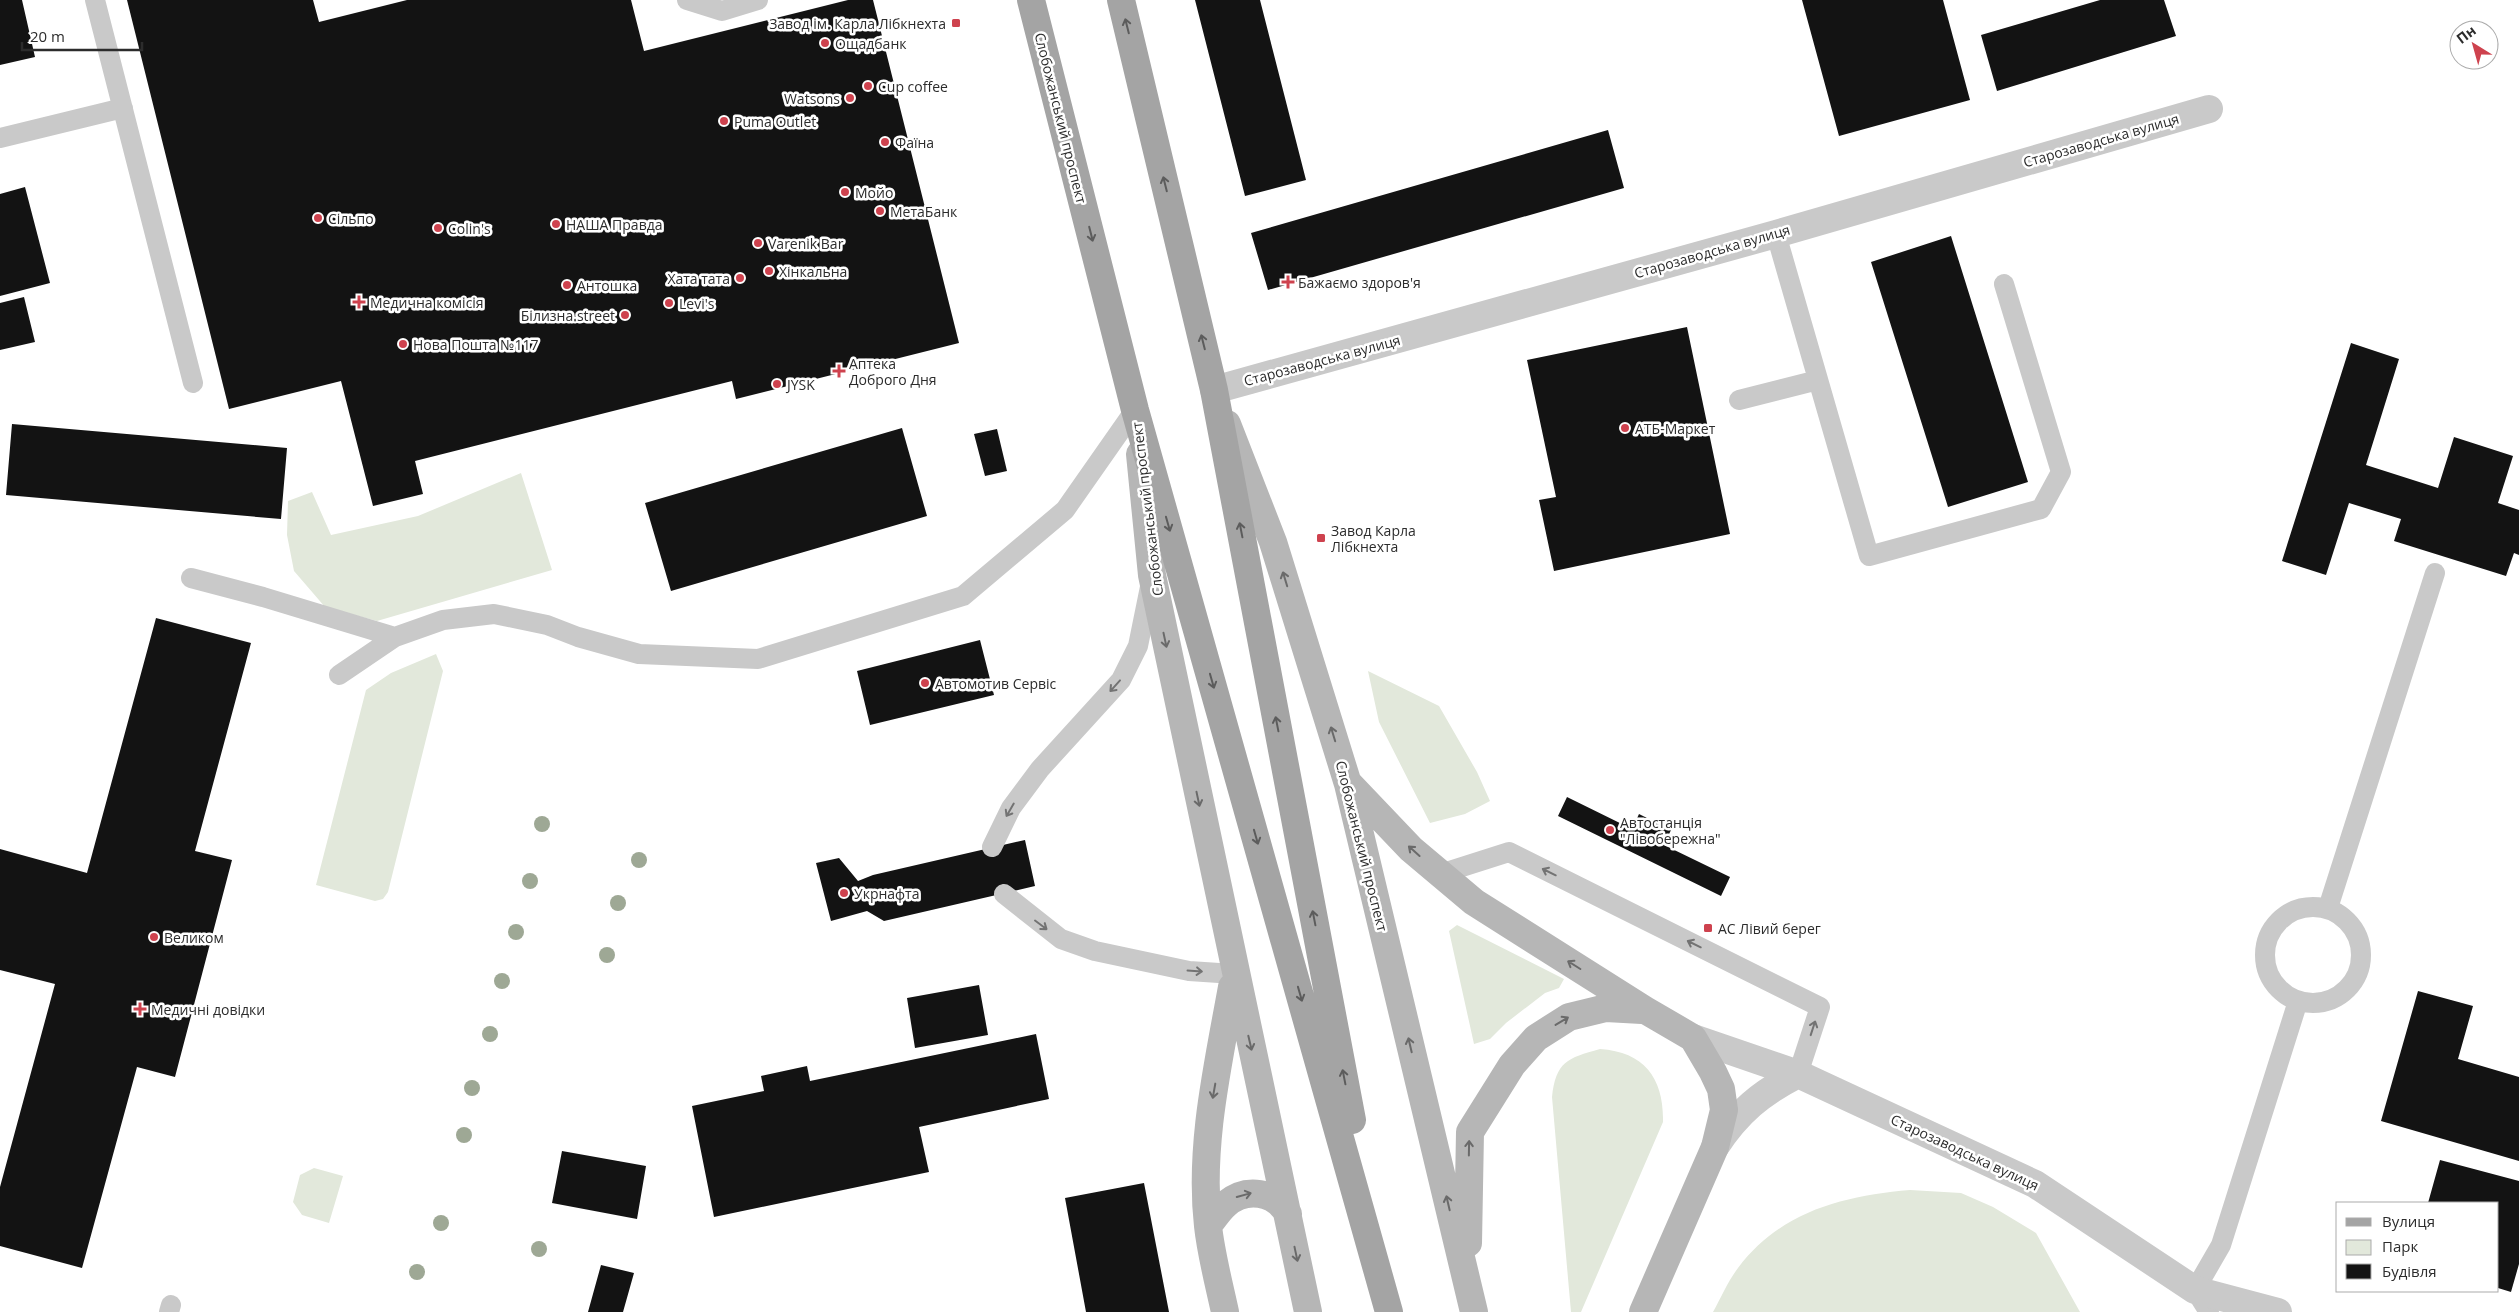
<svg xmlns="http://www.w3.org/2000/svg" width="2519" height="1312" viewBox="0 0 2519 1312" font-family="'Open Sans',sans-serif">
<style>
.green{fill:#e2e8db}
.building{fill:#131313}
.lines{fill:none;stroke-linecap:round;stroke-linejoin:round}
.service{stroke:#c9c9c9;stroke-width:20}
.minor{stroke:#c9c9c9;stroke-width:28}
.secondary{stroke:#b6b6b6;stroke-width:28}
.primary{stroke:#a4a4a4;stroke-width:28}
.tree{fill:#9ea895}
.oneway{stroke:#5c5c5c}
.oneway2{stroke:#6a6a6a}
.oneway3{stroke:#737373}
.poi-dot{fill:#ce424e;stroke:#fff;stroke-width:2}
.labels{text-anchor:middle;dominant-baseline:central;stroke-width:5;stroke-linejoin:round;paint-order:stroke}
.poi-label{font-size:14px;fill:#2c2c2c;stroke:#fff;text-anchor:start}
.street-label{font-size:14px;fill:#2c2c2c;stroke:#fff}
</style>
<rect width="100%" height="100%" fill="#fff"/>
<!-- green -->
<path class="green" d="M 521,473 L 552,570 L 377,621 L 325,607 L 294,571 L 287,535 L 288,501 L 312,492 L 331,535 L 418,516 Z
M 436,654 L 443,671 L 388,892 L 383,899 L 375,901 L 316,885 L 366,690 L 391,673 Z
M 1368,671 L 1439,706 L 1477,772 L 1490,801 L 1465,814 L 1430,823 L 1379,722 Z
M 1457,925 L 1564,979 L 1559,988 L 1545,993 L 1506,1023 L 1490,1039 L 1474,1044 L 1449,931 Z
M 1600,1049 C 1645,1052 1664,1079 1663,1122 L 1581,1312 L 1571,1312 L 1552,1097 C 1556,1062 1567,1058 1600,1049 Z
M 314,1168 L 343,1176 L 329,1223 L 302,1215 L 293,1202 L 300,1175 Z
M 1910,1190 L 1961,1193 L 1993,1207 L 2036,1233 L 2080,1312 L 1713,1312 C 1721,1298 1728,1281 1738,1268 C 1781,1211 1843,1196 1910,1190 Z"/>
<!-- building -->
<path class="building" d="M 0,0 L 22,0 L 35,57 L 0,65 Z
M 127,0 L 313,0 L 319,22 L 407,0 L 631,0 L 644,51 L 848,0 L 873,0 L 959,343 L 736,399 L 732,381 L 415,461 L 423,494 L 373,506 L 341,381 L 229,409 Z
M 1195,0 L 1260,0 L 1306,180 L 1245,196 Z
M 1802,0 L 1943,0 L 1970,100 L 1839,136 Z
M 2100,0 L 2164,0 L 2176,36 L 1997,91 L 1981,35 Z
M 1608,130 L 1624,188 L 1268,290 L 1251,233 Z
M 25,187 L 50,283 L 0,296 L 0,194 Z
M 1951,236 L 2028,482 L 1948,507 L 1871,262 Z
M 24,297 L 35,342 L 0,350 L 0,303 Z
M 1687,327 L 1730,534 L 1554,571 L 1539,500 L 1556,497 L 1527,360 Z
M 2351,343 L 2399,359 L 2366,465 L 2438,488 L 2454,437 L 2513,456 L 2498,503 L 2519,510 L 2519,555 L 2514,553 L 2506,576 L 2394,541 L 2401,519 L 2349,503 L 2326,575 L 2282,561 Z
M 12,424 L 287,448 L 281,519 L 6,495 Z
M 902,428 L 927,516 L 671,591 L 645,503 Z
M 997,429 L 1007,471 L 985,476 L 974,434 Z
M 156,618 L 251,643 L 195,851 L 232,860 L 175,1077 L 137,1067 L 82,1268 L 0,1246 L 0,1187 L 55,984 L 0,970 L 0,849 L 87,873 Z
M 980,640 L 994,695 L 870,725 L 857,671 Z
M 1567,797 L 1632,829 L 1639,814 L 1671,830 L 1664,845 L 1730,877 L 1721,896 L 1558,816 Z
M 1025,840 L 1035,886 L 884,921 L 867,911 L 831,921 L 816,863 L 839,858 L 858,881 L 873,875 Z
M 979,985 L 988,1035 L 915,1048 L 907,998 Z
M 2418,991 L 2473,1006 L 2458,1059 L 2519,1077 L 2519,1161 L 2381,1121 Z
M 1036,1034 L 1049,1099 L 919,1127 L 929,1172 L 714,1217 L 692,1106 L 764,1091 L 761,1076 L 807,1066 L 810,1081 Z
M 562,1151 L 646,1166 L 637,1219 L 552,1203 Z
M 2440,1160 L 2519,1181 L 2519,1264 L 2511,1292 L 2498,1288 L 2498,1203 L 2428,1203 Z
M 1144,1183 L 1169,1312 L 1086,1312 L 1065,1198 Z
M 601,1265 L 634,1273 L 623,1312 L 588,1312 Z"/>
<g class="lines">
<!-- service -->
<path class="service" d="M 95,0 L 193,383
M 687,0 L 722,11 L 758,0
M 0,138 L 123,108
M 1776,234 L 1869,556 L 2041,509 L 2061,472 L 2004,284
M 1739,400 L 1818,380
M 191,578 L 263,597 L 395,637
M 339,675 L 395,637 L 443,620 L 494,614 L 547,625 L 578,637 L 639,654 L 758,659 L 963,596 L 1065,510 L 1135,410
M 992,847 L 1011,808 L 1040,769 L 1121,680 L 1138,646 L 1151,582
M 1440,874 L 1509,852 L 1820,1007 L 1798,1074
M 1004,894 L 1061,939 L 1095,951 L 1189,971 L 1234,974
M2265 955a48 48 0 1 1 96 0a48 48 0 1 1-96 0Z
M 2328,908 L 2435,573
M 169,1312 L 171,1305
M 2209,1312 L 2195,1290 L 2221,1245 L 2298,1001"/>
<!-- minor -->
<path class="minor" d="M 1214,390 L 1776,234 L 2209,109
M 1693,1038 L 1798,1074 L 2035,1184 L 2195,1290 L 2278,1312
M 1715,1147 C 1738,1112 1761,1093 1798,1074"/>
<!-- secondary -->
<path class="secondary" d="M 1227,424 L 1273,542 L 1348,784 L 1474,1312
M 1140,454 L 1152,575 L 1308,1312
M 1350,785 L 1411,849 L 1474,902 L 1645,1010 L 1693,1038 L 1713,1072 L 1721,1089 L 1724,1110 L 1715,1147 L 1643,1312
M 1208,1226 C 1214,1218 1219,1210 1226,1204 C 1246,1187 1275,1191 1288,1214
M 1468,1243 L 1470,1132 L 1512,1065 L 1536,1038 L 1569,1017 L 1606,1008 L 1642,1010
M 1225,1312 C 1219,1284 1211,1254 1208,1226 C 1199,1146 1218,1065 1232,987"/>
<!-- primary -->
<path class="primary" d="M 1031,0 L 1135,410 L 1389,1312
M 1121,0 L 1214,390 L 1352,1120"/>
</g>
<!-- trees -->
<g class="tree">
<circle cx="542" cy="824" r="8"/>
<circle cx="639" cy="860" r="8"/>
<circle cx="530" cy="881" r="8"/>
<circle cx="618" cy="903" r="8"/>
<circle cx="516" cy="932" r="8"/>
<circle cx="607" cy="955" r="8"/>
<circle cx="502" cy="981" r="8"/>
<circle cx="490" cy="1034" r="8"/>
<circle cx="472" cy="1088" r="8"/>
<circle cx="464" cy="1135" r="8"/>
<circle cx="441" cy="1223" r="8"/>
<circle cx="539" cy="1249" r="8"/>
<circle cx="417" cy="1272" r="8"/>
</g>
<!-- one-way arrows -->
<defs><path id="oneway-shaft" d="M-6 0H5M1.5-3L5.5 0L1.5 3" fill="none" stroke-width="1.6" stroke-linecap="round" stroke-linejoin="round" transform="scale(1.25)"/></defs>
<g class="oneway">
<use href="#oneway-shaft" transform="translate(1127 26) rotate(-104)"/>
<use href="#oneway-shaft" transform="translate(1165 184) rotate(-104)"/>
<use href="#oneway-shaft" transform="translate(1091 234) rotate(76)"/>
<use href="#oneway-shaft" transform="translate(1203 342) rotate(-104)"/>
<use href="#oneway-shaft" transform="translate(1168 524) rotate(74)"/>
<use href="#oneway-shaft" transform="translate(1241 530) rotate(-101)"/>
<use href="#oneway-shaft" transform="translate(1212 681) rotate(74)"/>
<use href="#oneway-shaft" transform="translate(1277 724) rotate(-101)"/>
<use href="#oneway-shaft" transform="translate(1256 837) rotate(74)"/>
<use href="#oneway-shaft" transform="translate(1314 918) rotate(-101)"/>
<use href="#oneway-shaft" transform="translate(1300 994) rotate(74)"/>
<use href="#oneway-shaft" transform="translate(1344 1077) rotate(-101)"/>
</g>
<g class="oneway2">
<use href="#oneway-shaft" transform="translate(1285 579) rotate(-107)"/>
<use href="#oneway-shaft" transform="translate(1165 640) rotate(78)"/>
<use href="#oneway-shaft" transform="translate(1333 734) rotate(-107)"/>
<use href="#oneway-shaft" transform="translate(1198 799) rotate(78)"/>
<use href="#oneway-shaft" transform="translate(1414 851) rotate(-138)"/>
<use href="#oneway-shaft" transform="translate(1574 965) rotate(-148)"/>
<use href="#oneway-shaft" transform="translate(1562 1021) rotate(-31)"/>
<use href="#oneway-shaft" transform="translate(1250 1043) rotate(77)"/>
<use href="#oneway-shaft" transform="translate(1410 1045) rotate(-103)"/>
<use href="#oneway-shaft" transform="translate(1214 1091) rotate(100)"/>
<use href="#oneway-shaft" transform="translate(1469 1148) rotate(-89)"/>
<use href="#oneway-shaft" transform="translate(1244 1195) rotate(-15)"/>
<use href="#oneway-shaft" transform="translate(1448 1203) rotate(-103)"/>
<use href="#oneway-shaft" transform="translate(1296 1254) rotate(78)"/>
</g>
<g class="oneway3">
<use href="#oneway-shaft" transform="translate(1115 686) rotate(132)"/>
<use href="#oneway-shaft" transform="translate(1010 810) rotate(120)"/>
<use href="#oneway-shaft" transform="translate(1549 872) rotate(-154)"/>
<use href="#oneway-shaft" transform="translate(1041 925) rotate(37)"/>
<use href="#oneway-shaft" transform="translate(1694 944) rotate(-154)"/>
<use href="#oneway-shaft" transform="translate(1195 971) rotate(4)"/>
<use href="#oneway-shaft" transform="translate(1813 1028) rotate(-72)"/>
</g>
<!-- markers -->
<g class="poi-dot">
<rect x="951" y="18" width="10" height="10" rx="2.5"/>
<circle cx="825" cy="43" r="5"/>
<circle cx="868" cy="86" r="5"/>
<circle cx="850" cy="98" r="5"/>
<circle cx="724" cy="121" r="5"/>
<circle cx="885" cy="142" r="5"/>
<circle cx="845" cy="192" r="5"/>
<circle cx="880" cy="211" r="5"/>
<circle cx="318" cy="218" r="5"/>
<circle cx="556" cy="224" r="5"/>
<circle cx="438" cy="228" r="5"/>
<circle cx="758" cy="243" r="5"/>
<circle cx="769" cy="271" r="5"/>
<circle cx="740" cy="278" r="5"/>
<path d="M1285.5 274.5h5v5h5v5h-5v5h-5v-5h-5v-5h5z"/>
<circle cx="567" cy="285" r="5"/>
<path d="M356.5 294.5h5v5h5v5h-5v5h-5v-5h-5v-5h5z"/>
<circle cx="669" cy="303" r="5"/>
<circle cx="625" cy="315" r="5"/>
<circle cx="403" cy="344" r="5"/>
<path d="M836.5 363.5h5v5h5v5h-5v5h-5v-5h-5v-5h5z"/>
<circle cx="777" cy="384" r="5"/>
<circle cx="1625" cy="428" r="5"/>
<rect x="1316" y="533" width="10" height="10" rx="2.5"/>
<circle cx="925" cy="683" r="5"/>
<circle cx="1610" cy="830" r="5"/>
<circle cx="844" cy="893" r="5"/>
<rect x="1703" y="923" width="10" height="10" rx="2.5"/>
<circle cx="154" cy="937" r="5"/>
<path d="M137.5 1001.5h5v5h5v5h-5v5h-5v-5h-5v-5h5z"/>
</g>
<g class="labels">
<!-- poi labels -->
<g class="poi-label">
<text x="946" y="23" text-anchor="end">Завод ім. Карла Лібкнехта</text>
<text x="835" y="43">Ощадбанк</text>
<text x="878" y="86">Cup coffee</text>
<text x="840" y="98" text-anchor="end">Watsons</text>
<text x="734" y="121">Puma Outlet</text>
<text x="895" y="142">Фаїна</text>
<text x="855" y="192">Мойо</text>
<text x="890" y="211">МетаБанк</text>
<text x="328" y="218">Сільпо</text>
<text x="566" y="224">НАША Правда</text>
<text x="448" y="228">Colin's</text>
<text x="768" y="243">Varenik Bar</text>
<text x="779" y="271">Хінкальна</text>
<text x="730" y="278" text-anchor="end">Хата тата</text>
<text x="1298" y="282">Бажаємо здоров'я</text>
<text x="577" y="285">Антошка</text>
<text x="370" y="302">Медична комісія</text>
<text x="679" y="303">Levi's</text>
<text x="615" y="315" text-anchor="end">Білизна.street</text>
<text x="413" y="344">Нова Пошта №117</text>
<text x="849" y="363">Аптека<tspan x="849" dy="16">Доброго Дня</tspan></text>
<text x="787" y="384">JYSK</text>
<text x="1635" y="428">АТБ-Маркет</text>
<text x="1331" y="530">Завод Карла<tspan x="1331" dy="16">Лібкнехта</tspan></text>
<text x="935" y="683">Автомотив Сервіс</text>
<text x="1620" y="822">Автостанція<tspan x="1620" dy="16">"Лівобережна"</tspan></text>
<text x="854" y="893">Укрнафта</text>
<text x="1718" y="928">АС Лівий берег</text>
<text x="164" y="937">Великом</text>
<text x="151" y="1009">Медичні довідки</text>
</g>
<!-- street labels -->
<g class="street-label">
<text transform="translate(1061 118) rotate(76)">Слобожанський проспект</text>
<text transform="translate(2101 140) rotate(-16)">Старозаводська вулиця</text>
<text transform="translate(1712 251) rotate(-16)">Старозаводська вулиця</text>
<text transform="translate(1322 360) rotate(-15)">Старозаводська вулиця</text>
<text transform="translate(1147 509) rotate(-97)">Слобожанський проспект</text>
<text transform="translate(1362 846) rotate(76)">Слобожанський проспект</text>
<text transform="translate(1965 1152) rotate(25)">Старозаводська вулиця</text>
</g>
</g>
<!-- legend -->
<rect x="2336" y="1202" width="162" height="90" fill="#ffffff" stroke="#ababab"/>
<rect x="2346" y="1218" width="25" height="8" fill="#a4a4a4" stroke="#ababab"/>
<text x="2382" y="1227" font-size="15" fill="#2c2c2c">Вулиця</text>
<rect x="2346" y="1240" width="25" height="15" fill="#e2e8db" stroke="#ababab"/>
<text x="2382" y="1252" font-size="15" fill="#2c2c2c">Парк</text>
<rect x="2346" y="1264" width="25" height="15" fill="#131313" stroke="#ababab"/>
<text x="2382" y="1277" font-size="15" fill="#2c2c2c">Будівля</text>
<!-- north arrow -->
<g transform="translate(2474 45) rotate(323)"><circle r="24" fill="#ffffff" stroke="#ababab"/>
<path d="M0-4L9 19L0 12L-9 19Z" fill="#ce424e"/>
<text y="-8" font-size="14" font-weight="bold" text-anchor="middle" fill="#2c2c2c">Пн</text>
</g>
<!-- scale -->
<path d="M22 42v8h120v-8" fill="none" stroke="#2c2c2c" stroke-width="2.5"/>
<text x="30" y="42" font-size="15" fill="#2c2c2c" stroke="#ffffff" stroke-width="4" paint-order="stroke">20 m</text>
</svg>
